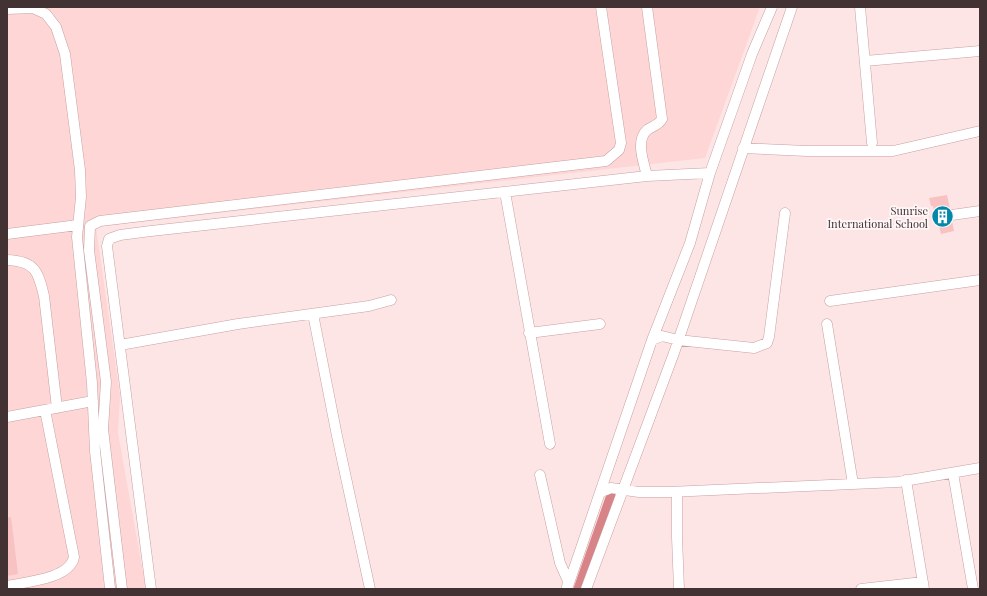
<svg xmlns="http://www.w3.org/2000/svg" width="987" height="596" viewBox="0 0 987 596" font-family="'Playfair Display',serif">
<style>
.built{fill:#fed6d6}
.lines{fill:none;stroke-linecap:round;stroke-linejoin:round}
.canal{stroke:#d88387;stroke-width:9}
.building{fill:#f8c1c2}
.minor-casing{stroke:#c7a0a1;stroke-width:11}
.minor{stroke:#fff;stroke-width:10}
.labels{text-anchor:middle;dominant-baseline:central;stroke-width:3.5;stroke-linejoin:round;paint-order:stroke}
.poi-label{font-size:11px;fill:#423233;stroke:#fff6f7;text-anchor:end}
</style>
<rect width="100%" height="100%" fill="#fee5e5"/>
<!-- built -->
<path class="built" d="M 7,7 L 760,7 L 705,158 L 96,227 L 120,395 L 118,433 L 146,589 L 7,589 Z"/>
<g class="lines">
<!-- canal -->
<path class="canal" d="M 578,589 L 611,495"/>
</g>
<!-- building -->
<path class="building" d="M 947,195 L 950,209 L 946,212 L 946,216 L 952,221 L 954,231 L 941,234 L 939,226 L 937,226 L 933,206 L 931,206 L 929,198 Z
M 11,517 L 18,574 L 7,576 L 7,518 Z"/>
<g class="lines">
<defs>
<path id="minor" d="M 647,7 L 662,119 C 658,126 652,126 647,130 C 635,141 644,163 647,176
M 860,7 L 872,143
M 7,9 L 33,8 L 46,14 L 56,27 L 65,54 L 80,170 L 81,197 L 77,237 L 92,383 L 95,451 L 110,588
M 865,61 L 980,51
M 743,148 L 807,151 L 893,151 L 980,131
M 505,192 L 550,444
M 952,215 L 980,211
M 7,234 L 78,225
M 7,260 C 35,261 38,271 44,296 L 57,408
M 830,301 L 980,280
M 313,314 L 337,436 L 370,589
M 827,324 L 853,484
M 529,333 L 600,324
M 652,340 L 662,336 L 678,340 L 754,348 L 767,343 L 769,337 L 785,213
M 120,345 L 238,324 L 369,306 L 391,300
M 7,417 L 93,401
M 953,473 L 973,589
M 540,475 L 560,563 L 568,581 L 567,587
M 906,480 L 924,589
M 601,492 L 611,488 L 639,492 L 669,492 L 898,482 L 980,468
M 677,492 L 677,537 L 679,589
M 7,586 C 25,582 70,579 74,557 L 45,410
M 122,589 L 103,429 L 106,382 L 89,250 L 90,226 L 100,221 L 606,161 L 619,150 L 621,143 L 601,7
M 151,589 L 107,246 L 109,239 L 120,235 L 151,231 L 647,176 L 710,173
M 567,589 L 652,340 L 690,243 L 710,173 L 752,54 L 772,7
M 586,589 L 674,353 L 792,7
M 861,589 L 923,582"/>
</defs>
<!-- minor casing -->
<use href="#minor" class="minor-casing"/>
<!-- minor -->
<use href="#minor" class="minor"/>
</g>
<!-- icons -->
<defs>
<symbol id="building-disc" viewBox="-11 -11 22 22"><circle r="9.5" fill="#0488a9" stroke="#fff6f7"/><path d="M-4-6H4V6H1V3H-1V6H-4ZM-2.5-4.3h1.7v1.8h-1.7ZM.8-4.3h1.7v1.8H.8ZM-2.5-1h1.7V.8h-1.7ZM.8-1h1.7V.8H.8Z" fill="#fff"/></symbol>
</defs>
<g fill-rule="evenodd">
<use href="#building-disc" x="930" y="204" width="25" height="25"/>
</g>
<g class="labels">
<!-- poi labels -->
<g class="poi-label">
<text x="928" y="210">Sunrise<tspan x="928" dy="13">International School</tspan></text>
</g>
</g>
<!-- border -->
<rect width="987" height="596" fill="none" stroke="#423233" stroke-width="16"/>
</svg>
